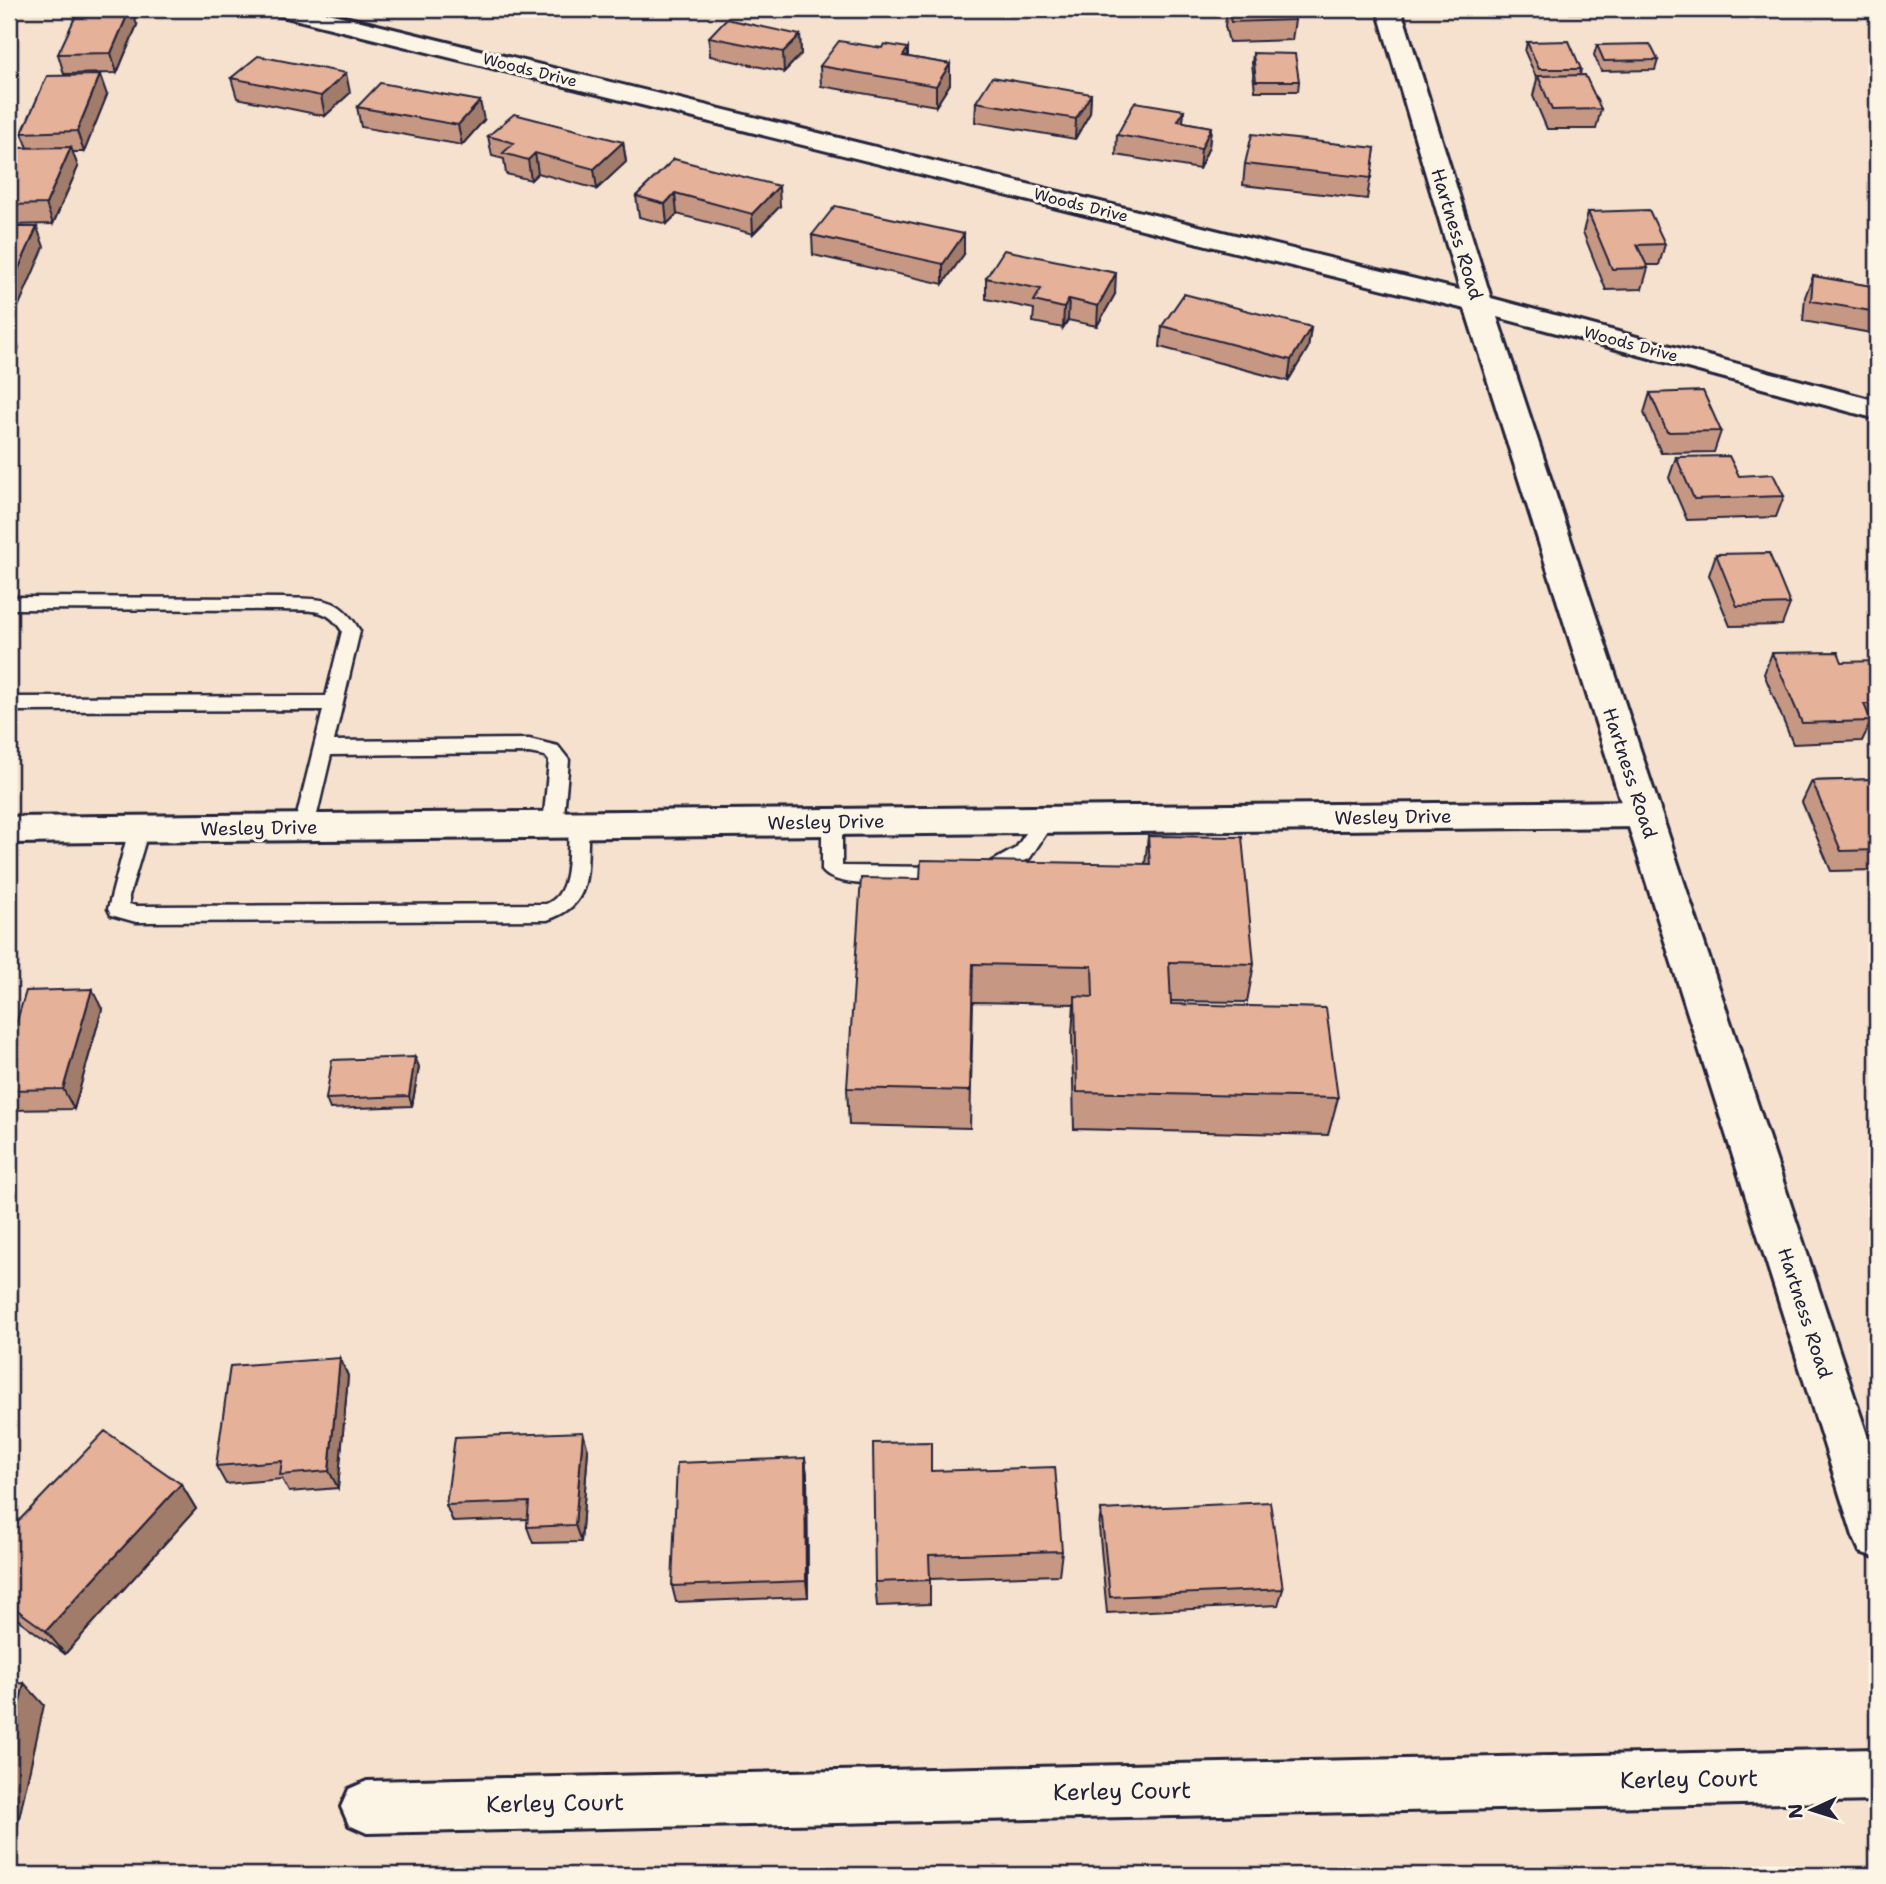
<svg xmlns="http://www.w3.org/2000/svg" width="1886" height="1884" viewBox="0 0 1886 1884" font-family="'Shantell Sans',sans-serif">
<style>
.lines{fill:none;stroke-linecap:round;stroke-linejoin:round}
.lane-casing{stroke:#22223b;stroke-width:5}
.street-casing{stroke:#22223b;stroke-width:6}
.secondary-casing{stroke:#22223b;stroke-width:6}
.lane{fill:#fcf5e5;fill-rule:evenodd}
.street{fill:#fcf5e5;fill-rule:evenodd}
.secondary{fill:#fcf5e5;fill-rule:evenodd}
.wall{fill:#c69884;stroke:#22223b;stroke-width:2}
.shaded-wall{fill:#a17c6b;stroke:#22223b;stroke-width:2}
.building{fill:#e6b199;stroke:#22223b;stroke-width:2}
.labels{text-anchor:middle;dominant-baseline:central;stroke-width:6;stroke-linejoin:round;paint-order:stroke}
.far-street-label{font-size:16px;fill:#22223b;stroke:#fcf5e5}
.street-label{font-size:19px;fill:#22223b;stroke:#fcf5e5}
.near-street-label{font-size:23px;fill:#22223b;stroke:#fcf5e5}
</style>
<rect width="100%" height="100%" fill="#f5e1ce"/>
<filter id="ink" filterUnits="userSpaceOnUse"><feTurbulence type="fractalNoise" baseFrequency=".0143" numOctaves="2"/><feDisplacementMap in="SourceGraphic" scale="14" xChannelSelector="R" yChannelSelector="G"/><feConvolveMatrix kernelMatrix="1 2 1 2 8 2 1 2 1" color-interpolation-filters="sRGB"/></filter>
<g filter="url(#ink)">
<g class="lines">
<defs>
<path id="lane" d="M 9,597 L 282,598 C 322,600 338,594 360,631 L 334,741 L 529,739 L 558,746 L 569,760 L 563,825 L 553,832 L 543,825 L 549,761 L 545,756 L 529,753 L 331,755 L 314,827 L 304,834 L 297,832 L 294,827 L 323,710 L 9,711 L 9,697 L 326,696 L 342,631 C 327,606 308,611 282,610 L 9,609 Z
M 1045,813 L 1055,820 L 1030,858 L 993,879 L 979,879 L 976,874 L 979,869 L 1016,848 L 1038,815 Z
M 832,815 L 842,822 L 842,866 L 947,867 L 954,870 L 957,875 L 954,880 L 947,883 C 922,883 834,892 822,870 L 822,822 Z
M 579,818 L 589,825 C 585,869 596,904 547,920 L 136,922 L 111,915 L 108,909 L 129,829 L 132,824 L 146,824 L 149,829 L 129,896 L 129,904 L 136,906 L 546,904 C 573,894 567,850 569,825 Z"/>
<path id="street" d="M 1643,801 L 1656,805 L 1661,814 L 1656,823 L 1643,827 L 9,843 L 9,817 Z
M 1877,1749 L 1877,1801 L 367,1833 L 349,1825 L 341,1807 L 349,1789 L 367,1781 Z"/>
<path id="secondary" d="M 271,9 L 312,9 L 1460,290 L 1377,9 L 1401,9 L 1491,298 L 1877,401 L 1877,419 L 1497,317 L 1877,1465 L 1877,1558 L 1860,1552 L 1853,1536 L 1465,309 L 274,14 Z"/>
</defs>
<!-- lane casing -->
<use href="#lane" class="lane-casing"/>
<!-- street casing -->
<use href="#street" class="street-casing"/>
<!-- secondary casing -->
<use href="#secondary" class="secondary-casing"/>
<!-- lane -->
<use href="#lane" class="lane"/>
<!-- street -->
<use href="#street" class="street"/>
<!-- secondary -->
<use href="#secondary" class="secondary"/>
</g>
<!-- wall -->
<path class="wall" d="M 1227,9 L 1291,9 L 1295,20 L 1292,40 L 1229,42 L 1225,26 Z
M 1508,9 L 1554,9 L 1553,13 L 1510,13 Z
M 1568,9 L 1590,9 L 1589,13 L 1570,13 Z
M 1874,9 L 1877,9 L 1877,21 Z
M 137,25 L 117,73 L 64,74 L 58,54 Z
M 800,35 L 801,54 L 784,72 L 710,56 L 709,37 Z
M 1527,42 L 1581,69 L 1580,75 L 1601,109 L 1596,129 L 1547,129 L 1533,96 L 1537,79 L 1525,52 Z
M 1597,45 L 1658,60 L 1655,70 L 1601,71 L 1594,55 Z
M 882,48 L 908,48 L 908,57 L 950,64 L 950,84 L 936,106 L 821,86 L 820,66 Z
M 1253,53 L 1299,81 L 1298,91 L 1255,91 L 1252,63 Z
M 231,78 L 350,93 L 325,116 L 237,98 Z
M 1091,94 L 1090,113 L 1075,139 L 975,122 L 976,102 Z
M 107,95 L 84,152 L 72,152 L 78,167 L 53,224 L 9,225 L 9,159 L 28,148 L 22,133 Z
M 357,107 L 484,120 L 462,145 L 361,127 Z
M 1184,110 L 1183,122 L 1211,127 L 1209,147 L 1199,169 L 1116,155 L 1117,135 Z
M 488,136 L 623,142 L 626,162 L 597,189 L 538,173 L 531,180 L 506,174 L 504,159 L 492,156 Z
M 1375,148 L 1367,199 L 1243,185 L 1245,164 Z
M 674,159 L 780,206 L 753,234 L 677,214 L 667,224 L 639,217 L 636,196 Z
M 1588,212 L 1665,244 L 1659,265 L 1646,265 L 1648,268 L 1642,289 L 1606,290 L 1583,232 Z
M 812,235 L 964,254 L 943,284 L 813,255 Z
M 1813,276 L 1877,287 L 1877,334 L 1803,321 L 1805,297 Z
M 986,278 L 1115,294 L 1097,326 L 1068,320 L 1063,328 L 1033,322 L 1034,309 L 986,299 Z
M 1162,326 L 1311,327 L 1308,348 L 1288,381 L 1160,347 Z
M 1650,393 L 1721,431 L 1714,452 L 1661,453 L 1644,413 Z
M 1676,457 L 1784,496 L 1776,517 L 1687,520 L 1669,478 Z
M 1716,554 L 1790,604 L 1782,625 L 1730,626 L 1709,575 Z
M 1772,653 L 1842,662 L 1877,664 L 1877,724 L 1870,724 L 1862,741 L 1793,744 L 1764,674 Z
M 1877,779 L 1877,870 L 1831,871 L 1802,802 L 1812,781 Z
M 1148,836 L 1254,964 L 1247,1002 L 1171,1001 L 1171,1004 L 1338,1098 L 1328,1135 L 1074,1129 L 1072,1034 L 1074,1004 L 973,1002 L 970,1128 L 849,1125 L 847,1088 L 920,879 L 1145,864 Z
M 102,1009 L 74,1109 L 9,1110 L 9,1047 Z
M 415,1057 L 419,1067 L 412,1106 L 330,1109 L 326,1099 Z
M 340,1358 L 348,1376 L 338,1488 L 289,1492 L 282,1479 L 226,1484 L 216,1466 Z
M 588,1450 L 581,1542 L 533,1543 L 527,1527 L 528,1519 L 453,1522 L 446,1505 Z
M 805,1458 L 807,1476 L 808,1597 L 676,1602 L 672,1586 Z
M 931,1471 L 1062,1551 L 1059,1575 L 930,1579 L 930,1604 L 877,1606 L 875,1582 Z
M 181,1484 L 196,1509 L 65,1654 L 9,1613 L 9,1531 Z
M 1101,1510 L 1283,1589 L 1278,1605 L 1107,1613 L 1099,1527 Z"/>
<!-- shaded-wall -->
<path class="shaded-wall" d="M 130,9 L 132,9 L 137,25 L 117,73 L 111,53 Z
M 800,35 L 801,54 L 784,72 L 783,52 Z
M 908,48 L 908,68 L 903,56 Z
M 950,64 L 950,84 L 936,106 L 936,86 Z
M 346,73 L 350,93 L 325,116 L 321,96 Z
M 100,75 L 107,95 L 84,152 L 77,131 Z
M 1091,94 L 1090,113 L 1075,139 L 1076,119 Z
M 480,101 L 484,120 L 462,145 L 458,125 Z
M 1184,110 L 1182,130 L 1178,121 Z
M 1211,127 L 1209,147 L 1199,169 L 1201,149 Z
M 623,142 L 626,162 L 597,189 L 594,169 Z
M 71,147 L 78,167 L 53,224 L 46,204 Z
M 535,153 L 538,173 L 531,180 L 528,160 Z
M 779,186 L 780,206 L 753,234 L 752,214 Z
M 675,193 L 677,214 L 667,224 L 665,204 Z
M 37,227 L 44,247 L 11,324 L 9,319 L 9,290 Z
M 964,234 L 964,254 L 943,284 L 943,264 Z
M 1116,273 L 1115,294 L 1097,326 L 1098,306 Z
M 1069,299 L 1068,320 L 1063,328 L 1064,308 Z
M 1311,327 L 1308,348 L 1288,381 L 1291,360 Z
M 11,328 L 19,348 L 9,374 L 9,334 Z
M 92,989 L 102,1009 L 74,1109 L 63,1089 Z
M 415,1057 L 419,1067 L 412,1106 L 409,1096 Z
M 340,1358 L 348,1376 L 338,1488 L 329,1471 Z
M 583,1432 L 588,1450 L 581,1542 L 575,1525 Z
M 805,1458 L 807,1476 L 808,1597 L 806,1581 Z
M 181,1484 L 196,1509 L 65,1654 L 46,1631 Z
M 24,1683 L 44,1705 L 9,1864 L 9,1751 Z"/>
<!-- building -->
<path class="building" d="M 79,9 L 130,9 L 111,53 L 58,54 Z
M 1228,9 L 1291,9 L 1295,20 L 1231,22 Z
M 726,19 L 800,35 L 783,52 L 709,37 Z
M 839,41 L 882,48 L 884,44 L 908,48 L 903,56 L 950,64 L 936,86 L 820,66 Z
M 1569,41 L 1581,69 L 1539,69 L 1527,42 Z
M 1650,44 L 1658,60 L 1604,61 L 1597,45 Z
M 1253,53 L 1295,54 L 1299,81 L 1256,81 Z
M 258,56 L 346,73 L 321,96 L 231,78 Z
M 100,75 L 77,131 L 22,133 L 47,76 Z
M 1585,75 L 1601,109 L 1552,110 L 1538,76 Z
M 992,77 L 1091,94 L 1076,119 L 976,102 Z
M 380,83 L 480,101 L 458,125 L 357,107 Z
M 1135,102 L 1184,110 L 1178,121 L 1211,127 L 1201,149 L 1117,135 Z
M 514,114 L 623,142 L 594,169 L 535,153 L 528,160 L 503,153 L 514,143 L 488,136 Z
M 1252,134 L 1375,148 L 1371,178 L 1245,164 Z
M 71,147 L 46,204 L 9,205 L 9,159 L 14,148 Z
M 674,159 L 779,186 L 752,214 L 675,193 L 665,204 L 636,196 Z
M 835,206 L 964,234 L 943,264 L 812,235 Z
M 1649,210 L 1665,244 L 1637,245 L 1648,268 L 1612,269 L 1588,212 Z
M 9,227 L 37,227 L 9,290 Z
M 1004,250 L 1116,273 L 1098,306 L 1069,299 L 1064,308 L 1034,301 L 1041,289 L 986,278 Z
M 1813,276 L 1877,287 L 1877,312 L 1811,301 Z
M 1184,294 L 1311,327 L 1291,360 L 1162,326 Z
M 1703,391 L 1721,431 L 1667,432 L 1650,393 Z
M 1729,456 L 1739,476 L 1773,474 L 1784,496 L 1694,499 L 1676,457 Z
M 1769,553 L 1790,604 L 1737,606 L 1716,554 Z
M 1838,652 L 1842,662 L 1876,661 L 1877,664 L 1877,704 L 1864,704 L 1871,721 L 1802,723 L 1772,653 Z
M 1877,779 L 1877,850 L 1841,851 L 1812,781 Z
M 1148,836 L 1242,837 L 1254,964 L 1169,962 L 1171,1004 L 1326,1008 L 1338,1098 L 1077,1092 L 1075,996 L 1093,997 L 1092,966 L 973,964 L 970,1091 L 847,1088 L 861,878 L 920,879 L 921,860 L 1150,864 Z
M 92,989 L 63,1089 L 9,1090 L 9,1047 L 26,991 Z
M 415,1057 L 409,1096 L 326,1099 L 332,1060 Z
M 340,1358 L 329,1471 L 280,1475 L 282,1461 L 216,1466 L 230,1366 Z
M 105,1431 L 181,1484 L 46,1631 L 9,1604 L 9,1531 Z
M 583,1432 L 575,1525 L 527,1527 L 529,1502 L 446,1505 L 455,1437 Z
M 931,1442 L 931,1471 L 1055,1467 L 1062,1551 L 929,1555 L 930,1580 L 875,1582 L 873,1443 Z
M 805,1458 L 806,1581 L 672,1586 L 677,1463 Z
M 1270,1502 L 1283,1589 L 1110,1597 L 1101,1510 Z
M 24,1683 L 9,1751 L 9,1684 Z
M 1791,1874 L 1791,1875 L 1748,1875 Z"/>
</g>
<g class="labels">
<!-- far-street labels -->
<g class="far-street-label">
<text transform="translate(530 70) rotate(14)">Woods Drive</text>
<text transform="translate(1081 205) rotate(14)">Woods Drive</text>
<text transform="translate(1631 344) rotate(15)">Woods Drive</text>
</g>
<!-- street labels -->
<g class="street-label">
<text transform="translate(1457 234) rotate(73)">Hartness Road</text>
<text transform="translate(1630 773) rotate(72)">Hartness Road</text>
<text transform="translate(1393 817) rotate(-1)">Wesley Drive</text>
<text transform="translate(826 822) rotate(-1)">Wesley Drive</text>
<text transform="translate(259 828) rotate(-1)">Wesley Drive</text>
<text transform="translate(1805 1313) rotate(72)">Hartness Road</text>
</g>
<!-- near-street labels -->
<g class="near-street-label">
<text transform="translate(1689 1779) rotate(-1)">Kerley Court</text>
<text transform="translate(1122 1791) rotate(-1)">Kerley Court</text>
<text transform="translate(555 1803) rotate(-1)">Kerley Court</text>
</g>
</g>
<!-- margin -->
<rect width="1886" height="1884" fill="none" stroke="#fcf5e5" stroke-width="35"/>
<rect x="18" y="18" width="1851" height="1849" fill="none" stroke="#22223b" stroke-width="2.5" filter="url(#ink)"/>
<!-- north arrow -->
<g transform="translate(1812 1810) rotate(266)" stroke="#fcf5e5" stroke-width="5" paint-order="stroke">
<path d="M0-5L12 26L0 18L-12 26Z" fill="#22223b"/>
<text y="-10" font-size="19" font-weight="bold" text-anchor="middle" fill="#22223b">N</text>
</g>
</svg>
